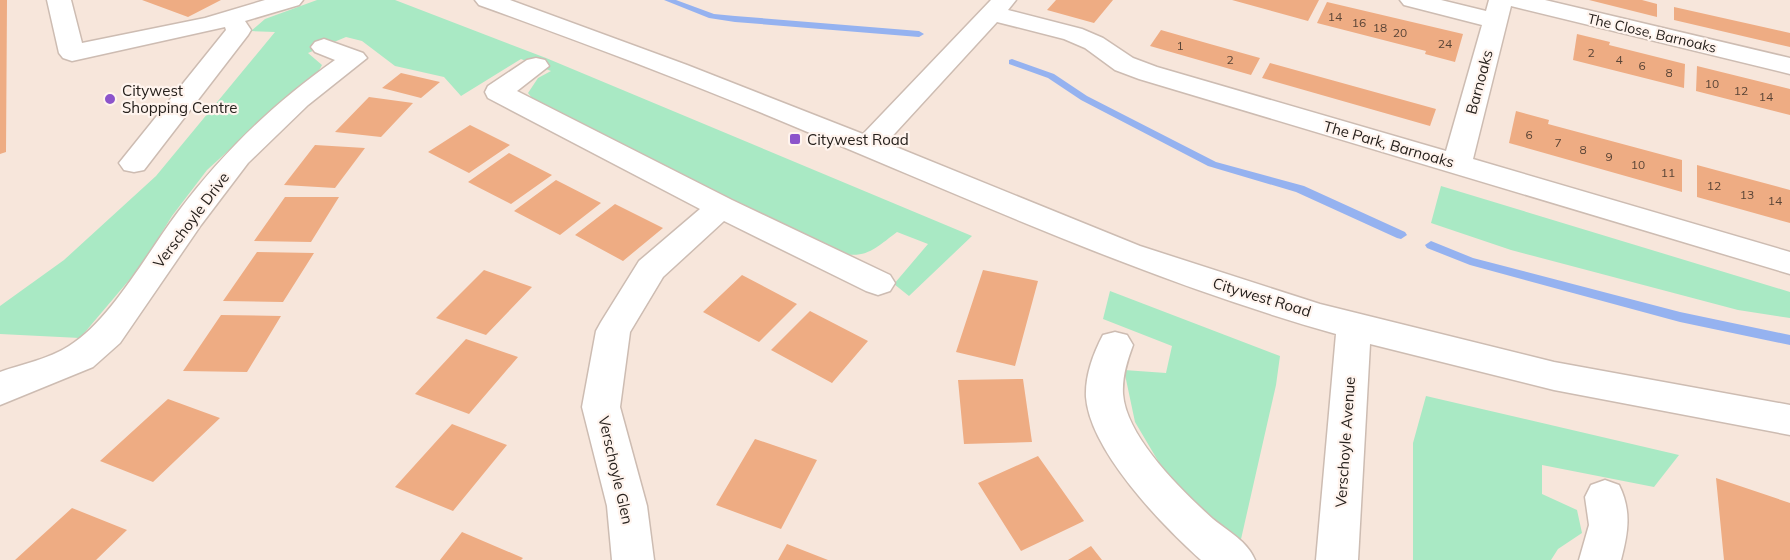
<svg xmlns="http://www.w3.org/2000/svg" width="1790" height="560" viewBox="0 0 1790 560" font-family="Mulish,sans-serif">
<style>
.green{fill:#a9e9c4}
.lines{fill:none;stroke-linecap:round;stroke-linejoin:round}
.stream{fill:#95b2f0;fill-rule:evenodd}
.building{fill:#eeac83}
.minor-casing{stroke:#cdbcb2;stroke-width:3}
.minor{fill:#fff;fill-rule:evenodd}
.poi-dot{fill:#8c54cb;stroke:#fff4ee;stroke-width:2}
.labels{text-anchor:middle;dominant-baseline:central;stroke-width:4.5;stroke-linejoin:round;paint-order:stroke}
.number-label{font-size:12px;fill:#594436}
.far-street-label{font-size:14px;fill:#27211d;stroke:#fff4ee}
.street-label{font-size:15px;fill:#27211d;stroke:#fff4ee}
.poi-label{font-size:15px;fill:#27211d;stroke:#fff4ee;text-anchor:start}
</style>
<rect width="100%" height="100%" fill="#f7e6db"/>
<!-- green -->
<path class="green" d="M 317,0 L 395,0 L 546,58 L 972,236 L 909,296 L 894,284 L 928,244 L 897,232 C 878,246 866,260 841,253 L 536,103 L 528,93 L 538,78 L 551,71 L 521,59 L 461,96 L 444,77 L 395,66 L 362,41 L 346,37 L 308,53 L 322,65 L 316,76 L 305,81 L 207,170 L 172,216 L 141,266 L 80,338 L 0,334 L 0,306 L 64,260 L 156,176 L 275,32 L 251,31 L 265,19 Z
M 1441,186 L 1790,292 L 1790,318 L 1738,310 L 1511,250 L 1431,223 Z
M 1110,291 L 1280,356 L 1276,385 L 1239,548 L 1174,488 L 1135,422 L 1124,370 L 1166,373 L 1172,346 L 1103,319 Z
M 1426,396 L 1679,455 L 1654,487 L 1542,465 L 1542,494 L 1577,510 L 1582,533 L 1558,549 L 1551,560 L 1413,560 L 1413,443 Z"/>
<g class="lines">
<!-- stream -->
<path class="stream" d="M 664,0 L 676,0 L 714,14 L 735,16 L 919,31 L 924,34 L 919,37 L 735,22 L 709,18 Z
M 1012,59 L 1054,74 L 1087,96 L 1216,162 L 1304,186 L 1405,232 L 1407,235 L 1401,239 L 1397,238 L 1296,192 L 1208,166 L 1081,100 L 1048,78 L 1009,64 L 1009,60 Z
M 1431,241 L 1473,258 L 1680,312 L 1790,335 L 1790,345 L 1680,322 L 1470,265 L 1427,248 L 1425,245 Z"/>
</g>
<!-- building -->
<path class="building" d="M 0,0 L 7,0 L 6,152 L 0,154 Z
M 142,0 L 221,0 L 188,17 Z
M 1056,0 L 1113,0 L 1094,23 L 1047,10 Z
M 1232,0 L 1319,0 L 1308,21 Z
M 1589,0 L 1642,0 L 1657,4 L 1657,17 Z
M 1327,2 L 1463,34 L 1455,62 L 1425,54 L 1426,51 L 1317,23 Z
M 1674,7 L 1790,33 L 1790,47 L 1674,20 Z
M 1161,30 L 1210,44 L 1260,58 L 1251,75 L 1150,46 Z
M 1577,34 L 1610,42 L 1609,45 L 1685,64 L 1684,88 L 1573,60 Z
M 1270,63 L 1436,109 L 1430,126 L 1262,78 Z
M 1697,66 L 1790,89 L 1790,115 L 1696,91 Z
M 401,73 L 440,82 L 421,98 L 382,88 Z
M 369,97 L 413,103 L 381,137 L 335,132 Z
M 1516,111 L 1549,120 L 1548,124 L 1682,160 L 1682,192 L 1509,143 Z
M 470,125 L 510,145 L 469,173 L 428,152 Z
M 315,145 L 365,148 L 335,188 L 284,185 Z
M 509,153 L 552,175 L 511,204 L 468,182 Z
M 1697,165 L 1790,190 L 1790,223 L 1697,197 Z
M 556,180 L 601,203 L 560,235 L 514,211 Z
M 285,197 L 339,197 L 311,242 L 254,241 Z
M 615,204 L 663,228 L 623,261 L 575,235 Z
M 257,252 L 314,253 L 283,302 L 223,301 Z
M 484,270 L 532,287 L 486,335 L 436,318 Z
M 983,270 L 1038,281 L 1015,366 L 956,352 Z
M 742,275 L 797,304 L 759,342 L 703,312 Z
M 810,311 L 868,341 L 832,383 L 771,350 Z
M 221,315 L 281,316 L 247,372 L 183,371 Z
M 466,339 L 518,357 L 469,414 L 415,394 Z
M 1023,379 L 1032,442 L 964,444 L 958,380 Z
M 168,399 L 220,418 L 153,482 L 100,461 Z
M 452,424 L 507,445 L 453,511 L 395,487 Z
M 755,439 L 817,460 L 781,529 L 716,505 Z
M 1038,456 L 1084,521 L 1021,551 L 978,483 Z
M 1716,478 L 1790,503 L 1790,560 L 1724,560 Z
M 72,508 L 127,530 L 96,560 L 15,560 Z
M 462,532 L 523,558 L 521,560 L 440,560 Z
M 787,544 L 828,560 L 778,560 Z
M 1091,546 L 1102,560 L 1068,560 Z"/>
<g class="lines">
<defs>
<path id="minor" d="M 47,0 L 71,0 L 82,43 L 205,18 L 265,0 L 303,0 L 299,5 L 245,21 L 251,30 L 248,35 L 144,170 L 134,172 L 124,170 L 119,163 L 226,30 L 225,27 L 72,61 L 63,58 L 59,53 Z
M 475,0 L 510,0 L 687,65 L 863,134 L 991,0 L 1016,0 L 1008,10 L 1082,29 L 1103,38 L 1133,58 L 1157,67 L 1446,151 L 1482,25 L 1404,5 L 1400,0 L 1441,0 L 1486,11 L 1489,0 L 1545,0 L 1790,58 L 1790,74 L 1511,6 L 1473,159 L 1790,252 L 1790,274 L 1139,79 L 1115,70 L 1085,48 L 1064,39 L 997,22 L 886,143 L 1140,246 L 1320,304 L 1554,362 L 1790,405 L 1790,435 L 1554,390 L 1370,344 L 1358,560 L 1316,560 L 1336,334 C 1152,282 986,206 810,133 C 701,87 590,45 479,5 Z
M 324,39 L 363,53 L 367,58 L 308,105 L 248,163 L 201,225 L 120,343 L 93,367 L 0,405 L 0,372 C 22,364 49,359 69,346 C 111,320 147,253 178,212 C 223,152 274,103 335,60 L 315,52 L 311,47 L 315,42 Z
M 536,58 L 545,60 L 549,66 L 517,91 L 732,200 L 890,275 L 895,283 L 890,291 L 878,295 L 866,291 L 724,221 L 663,277 L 630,332 L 620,407 L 647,506 L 654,560 L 612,560 L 607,506 L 582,407 L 596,331 L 601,322 L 639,261 L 700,209 L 488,98 L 485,92 L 488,86 L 527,60 Z
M 1115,332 L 1127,335 L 1133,345 C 1127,361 1122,377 1123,394 C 1126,437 1183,492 1213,519 C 1229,532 1247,541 1255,560 L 1201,560 C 1162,525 1090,451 1086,397 C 1085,376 1093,354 1103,335 Z
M 1605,480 L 1619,485 C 1632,511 1628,533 1621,560 L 1579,560 L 1589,525 L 1585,497 L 1591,485 Z"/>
</defs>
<!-- minor casing -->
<use href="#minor" class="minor-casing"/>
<!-- minor -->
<use href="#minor" class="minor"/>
</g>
<!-- markers -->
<g class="poi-dot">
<circle cx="110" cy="99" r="6"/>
<rect x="789" y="133" width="12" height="12" rx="3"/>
</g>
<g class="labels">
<!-- number labels -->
<g class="number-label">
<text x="1335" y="16">14</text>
<text x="1359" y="22">16</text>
<text x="1380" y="27">18</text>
<text x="1400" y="32">20</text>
<text x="1445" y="43">24</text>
<text x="1180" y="45">1</text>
<text x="1591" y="52">2</text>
<text x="1230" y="59">2</text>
<text x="1619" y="59">4</text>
<text x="1642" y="65">6</text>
<text x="1669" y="72">8</text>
<text x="1712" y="83">10</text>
<text x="1741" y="90">12</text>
<text x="1766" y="96">14</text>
<text x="1529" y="134">6</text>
<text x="1558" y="142">7</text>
<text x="1583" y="149">8</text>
<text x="1609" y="156">9</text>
<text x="1638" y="164">10</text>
<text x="1668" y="172">11</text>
<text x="1714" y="185">12</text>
<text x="1747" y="194">13</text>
<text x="1775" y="200">14</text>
</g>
<!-- far-street labels -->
<g class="far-street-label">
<text transform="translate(1652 33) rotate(13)">The Close, Barnoaks</text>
</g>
<!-- street labels -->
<g class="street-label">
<text transform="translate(1479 82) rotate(-75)">Barnoaks</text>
<text transform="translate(1389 144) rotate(16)">The Park, Barnoaks</text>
<text transform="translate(191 220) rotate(-53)">Verschoyle Drive</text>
<text transform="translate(1262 297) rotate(17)">Citywest Road</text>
<text transform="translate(1345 442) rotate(-86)">Verschoyle Avenue</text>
<text transform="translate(616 470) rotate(77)">Verschoyle Glen</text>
</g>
<!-- poi labels -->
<g class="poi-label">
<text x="122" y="90">Citywest<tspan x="122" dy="17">Shopping Centre</tspan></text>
<text x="807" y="139">Citywest Road</text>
</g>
</g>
</svg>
